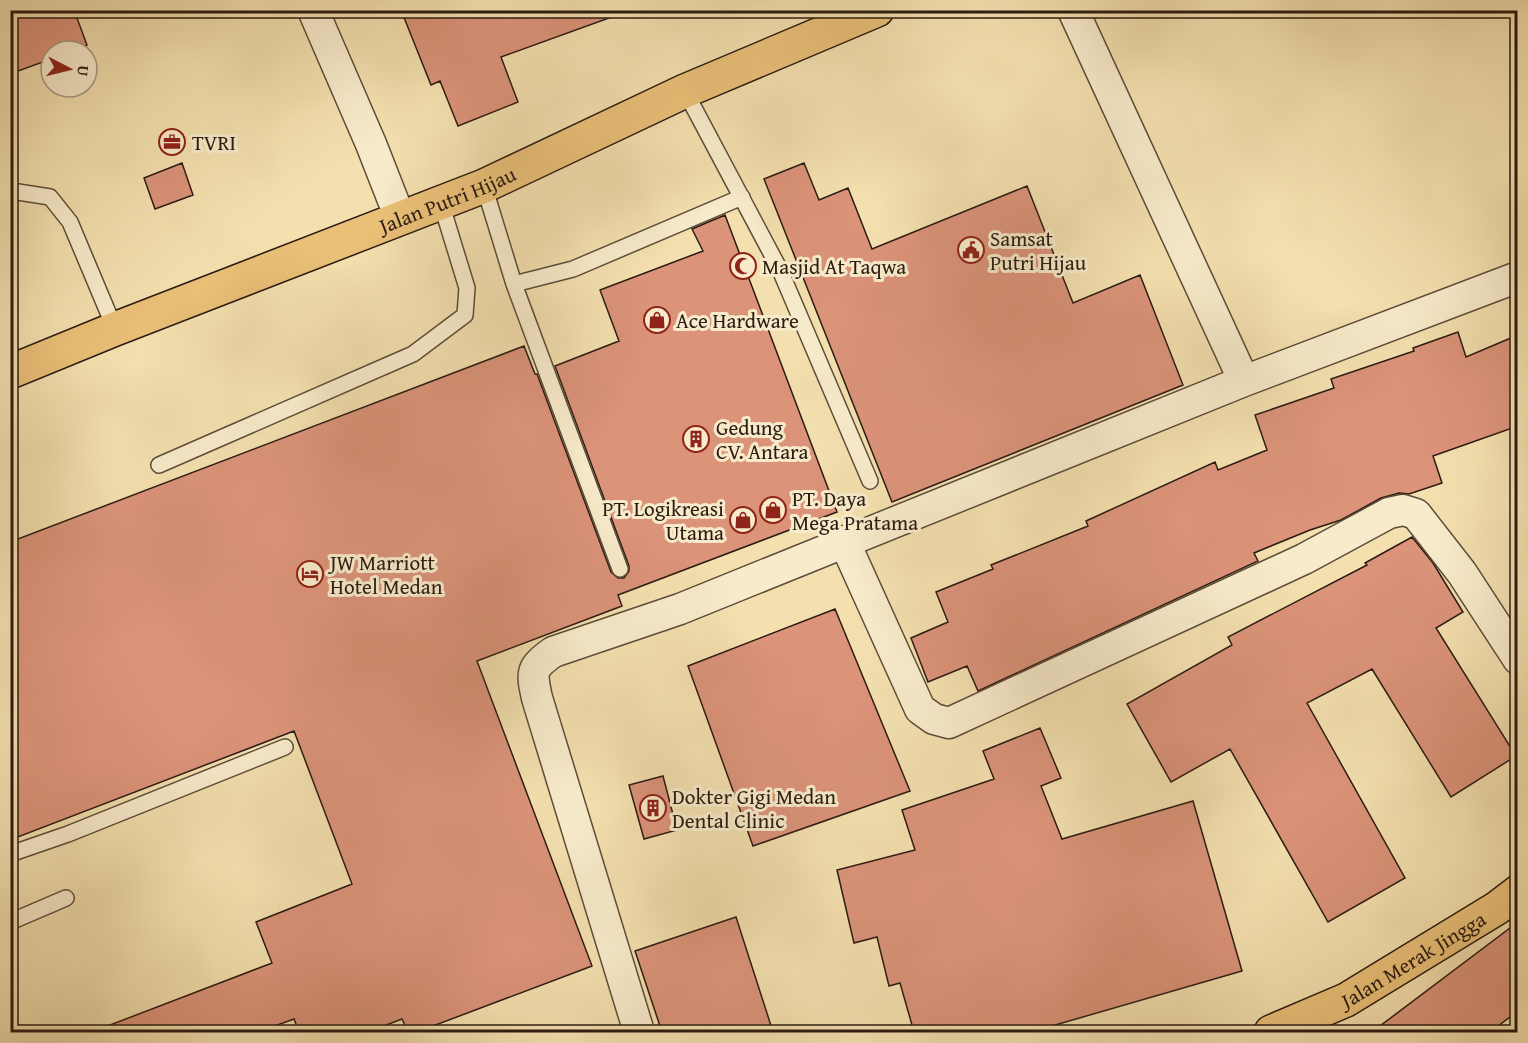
<svg xmlns="http://www.w3.org/2000/svg" width="1528" height="1043" viewBox="0 0 1528 1043" font-family="'Gentium Book Plus',serif">
<style>
.building{fill:#db937a;stroke:#2b1b12;stroke-width:1.5}
.lines{fill:none;stroke-linecap:round;stroke-linejoin:round}
.service-casing{stroke:#5d4c39;stroke-width:18}
.minor-casing{stroke:#5d4c39;stroke-width:33}
.primary-casing{stroke:#2b1b12;stroke-width:36}
.service{stroke:#f8ebcb;stroke-width:15}
.minor{stroke:#f8ebcb;stroke-width:30}
.primary{stroke:#eac078;stroke-width:33}
.labels{text-anchor:middle;dominant-baseline:central;stroke-width:6;stroke-linejoin:round;paint-order:stroke}
.poi-label{font-size:21px;fill:#2b1b12;stroke:#f8ebcb;text-anchor:start}
.street-label{font-size:21px;fill:#2b1b12;stroke:#f8ebcb}
</style>
<rect width="100%" height="100%" fill="#f4e0af"/>
<filter id="stains"><feTurbulence type="fractalNoise" baseFrequency=".00333" numOctaves="4"/><feColorMatrix values="0 0 0 0 .2 0 0 0 0 .09 0 0 0 0 .02 0 0 0 .5 -.17"/></filter>
<radialGradient id="worn" r=".72"><stop offset=".6" stop-color="#630" stop-opacity="0"/><stop offset="1" stop-color="#630" stop-opacity=".3"/></radialGradient>
<!-- building -->
<path class="building" d="M 10,10 L 74,10 L 87,45 L 72,51 L 51,51 L 51,59 L 10,74 Z
M 401,10 L 619,10 L 620,14 L 501,57 L 518,102 L 458,126 L 440,81 L 431,85 Z
M 182,163 L 193,195 L 155,209 L 144,178 Z
M 804,163 L 819,200 L 848,188 L 872,249 L 1027,186 L 1073,303 L 1140,275 L 1183,385 L 892,502 L 764,179 Z
M 725,215 L 837,512 L 618,595 L 622,606 L 477,661 L 592,966 L 417,1032 L 408,1032 L 402,1019 L 368,1032 L 299,1032 L 294,1019 L 258,1032 L 97,1032 L 97,1030 L 272,963 L 256,922 L 352,884 L 294,731 L 10,840 L 10,542 L 524,346 L 535,374 L 537,374 L 611,572 L 618,578 L 624,578 L 629,571 L 629,566 L 555,366 L 619,341 L 600,290 L 703,251 L 692,229 Z
M 1458,332 L 1466,357 L 1518,335 L 1518,426 L 1433,456 L 1442,483 L 1409,494 L 1399,493 L 1381,498 L 1341,520 L 1310,530 L 1254,553 L 1258,561 L 978,691 L 967,666 L 928,682 L 911,638 L 948,622 L 936,592 L 993,569 L 991,565 L 1088,526 L 1086,521 L 1215,462 L 1218,470 L 1267,450 L 1255,415 L 1334,388 L 1331,379 L 1414,351 L 1413,348 Z
M 1412,537 L 1433,563 L 1463,612 L 1436,628 L 1516,756 L 1451,797 L 1372,669 L 1307,703 L 1405,878 L 1328,922 L 1230,749 L 1171,782 L 1127,704 L 1232,645 L 1228,637 L 1367,565 L 1365,563 Z
M 835,609 L 910,791 L 753,846 L 688,666 Z
M 1040,728 L 1061,778 L 1041,786 L 1062,839 L 1193,801 L 1242,971 L 1031,1032 L 914,1032 L 900,983 L 889,986 L 877,937 L 854,943 L 837,870 L 915,850 L 902,810 L 994,779 L 983,751 Z
M 663,776 L 677,830 L 644,839 L 629,785 Z
M 736,917 L 773,1032 L 662,1032 L 635,951 Z
M 1518,922 L 1518,1011 L 1490,1032 L 1372,1032 Z"/>
<g class="lines">
<defs>
<path id="service" d="M 685,91 L 780,270 L 870,481
M 484,186 L 514,284 L 573,269 L 742,197
M 10,196 L 18,192 L 50,197 L 70,222 L 115,329
M 514,284 L 620,569
M 159,465 L 413,354 L 465,315 L 467,288 L 441,203
M 10,854 L 68,834 L 285,747
M 10,922 L 66,898"/>
<path id="minor" d="M 313,10 L 371,144 L 400,218
M 1073,10 L 1244,381
M 844,541 L 920,709 L 934,719 L 949,723 L 1304,559 L 1389,513 L 1403,510 L 1416,514 L 1462,573 L 1518,659
M 639,1032 L 537,698 C 531,671 531,668 553,652 L 680,609 L 1244,381 L 1518,277"/>
<g id="primary">
<path id="s1" d="M 10,372 L 115,329 L 484,186 L 685,91 L 877,10"/>
<path id="s2" d="M 1271,1032 L 1346,1000 L 1497,908 L 1518,892"/>
</g>
</defs>
<!-- service casing -->
<use href="#service" class="service-casing"/>
<!-- minor casing -->
<use href="#minor" class="minor-casing"/>
<!-- primary casing -->
<use href="#primary" class="primary-casing"/>
<!-- service -->
<use href="#service" class="service"/>
<!-- minor -->
<use href="#minor" class="minor"/>
<!-- primary -->
<use href="#primary" class="primary"/>
</g>
<!-- icons -->
<defs>
<symbol id="office-ring" viewBox="-11 -11 22 22"><circle r="9.5" fill="#f8ebcb" stroke="#8f2418" stroke-width="1.5"/><path d="M-6-3h4V-5.5h4V-3h4V5H-6ZM-1-4.5V-3h2v-1.5ZM-6 0V1H6V0Z" fill="#8f2418"/></symbol>
<symbol id="civic-ring" viewBox="-11 -11 22 22"><circle r="9.5" fill="#f8ebcb" stroke="#8f2418" stroke-width="1.5"/><path d="M-.6-6.5H3V-4.5H.6V-3L4-1V1h2V6H-6V1h2V-1L-.6-3ZM-1.2 2.5V6h2.4V2.5Z" fill="#8f2418"/></symbol>
<symbol id="mosque-ring" viewBox="-11 -11 22 22"><circle r="9.5" fill="#f8ebcb" stroke="#8f2418" stroke-width="1.5"/><path d="M3.5-4.9A6 6 0 1 0 3.5 4.9A5 5 0 1 1 3.5-4.9Z" fill="#8f2418"/></symbol>
<symbol id="shop-ring" viewBox="-11 -11 22 22"><circle r="9.5" fill="#f8ebcb" stroke="#8f2418" stroke-width="1.5"/><path d="M-5-2.5h2.3a2.7 3.5 0 0 1 5.4 0H5L5.5 6h-11ZM-1.5-2.5h3a1.5 2.3 0 0 0-3 0Z" fill="#8f2418"/></symbol>
<symbol id="building-ring" viewBox="-11 -11 22 22"><circle r="9.5" fill="#f8ebcb" stroke="#8f2418" stroke-width="1.5"/><path d="M-4-6H4V6H1V3H-1V6H-4ZM-2.5-4.3h1.7v1.8h-1.7ZM.8-4.3h1.7v1.8H.8ZM-2.5-1h1.7V.8h-1.7ZM.8-1h1.7V.8H.8Z" fill="#8f2418"/></symbol>
<symbol id="hotel-ring" viewBox="-11 -11 22 22"><circle r="9.5" fill="#f8ebcb" stroke="#8f2418" stroke-width="1.5"/><path d="M-6-4.5h1.5V1H6V5H4.5V3h-9V5H-6ZM-4 0a1.8 1.8 0 1 1 3.6 0ZM.5 0V-2.5h3Q6-2.5 6 0Z" fill="#8f2418"/></symbol>
</defs>
<g fill-rule="evenodd">
<use href="#office-ring" x="157" y="127" width="30" height="30"/>
<use href="#civic-ring" x="956" y="235" width="30" height="30"/>
<use href="#mosque-ring" x="728" y="251" width="30" height="30"/>
<use href="#shop-ring" x="642" y="305" width="30" height="30"/>
<use href="#building-ring" x="681" y="424" width="30" height="30"/>
<use href="#shop-ring" x="758" y="495" width="30" height="30"/>
<use href="#shop-ring" x="728" y="505" width="30" height="30"/>
<use href="#hotel-ring" x="295" y="559" width="30" height="30"/>
<use href="#building-ring" x="638" y="793" width="30" height="30"/>
</g>
<g class="labels">
<!-- poi labels -->
<g class="poi-label">
<text x="192" y="142">TVRI</text>
<text x="990" y="238">Samsat<tspan x="990" dy="24">Putri Hijau</tspan></text>
<text x="762" y="266">Masjid At Taqwa</text>
<text x="676" y="320">Ace Hardware</text>
<text x="716" y="427">Gedung<tspan x="716" dy="24">CV. Antara</tspan></text>
<text x="792" y="498">PT. Daya<tspan x="792" dy="24">Mega Pratama</tspan></text>
<text x="724" y="508" text-anchor="end">PT. Logikreasi<tspan x="724" dy="24">Utama</tspan></text>
<text x="330" y="562">JW Marriott<tspan x="330" dy="24">Hotel Medan</tspan></text>
<text x="672" y="796">Dokter Gigi Medan<tspan x="672" dy="24">Dental Clinic</tspan></text>
</g>
<!-- street labels -->
<g class="street-label">
<text stroke="none"><textPath href="#s1" startOffset="470">Jalan Putri Hijau</textPath></text>
<text stroke="none"><textPath href="#s2" startOffset="160">Jalan Merak Jingga</textPath></text>
</g>
</g>
<!-- margin -->
<rect width="1528" height="1043" fill="none" stroke="#f4e0af" stroke-width="36"/>
<rect x="12" y="12" width="1504" height="1019" fill="none" stroke="#2b1b12" stroke-width="3"/>
<rect x="18" y="18" width="1492" height="1007" fill="none" stroke="#2b1b12" stroke-width="1.5"/>
<!-- north arrow -->
<g transform="translate(69 69) rotate(97)"><circle r="28" fill="#f8ebcb" stroke="#a69881" stroke-width="1.5"/>
<path d="M0-4.5L10 22L0 15L-10 22Z" fill="#8f2418"/>
<text y="-9" font-size="16" font-weight="bold" text-anchor="middle" fill="#2b1b12">U</text>
</g>
<rect width="100%" height="100%" filter="url(#stains)"/>
<rect width="100%" height="100%" fill="url(#worn)"/>
</svg>
